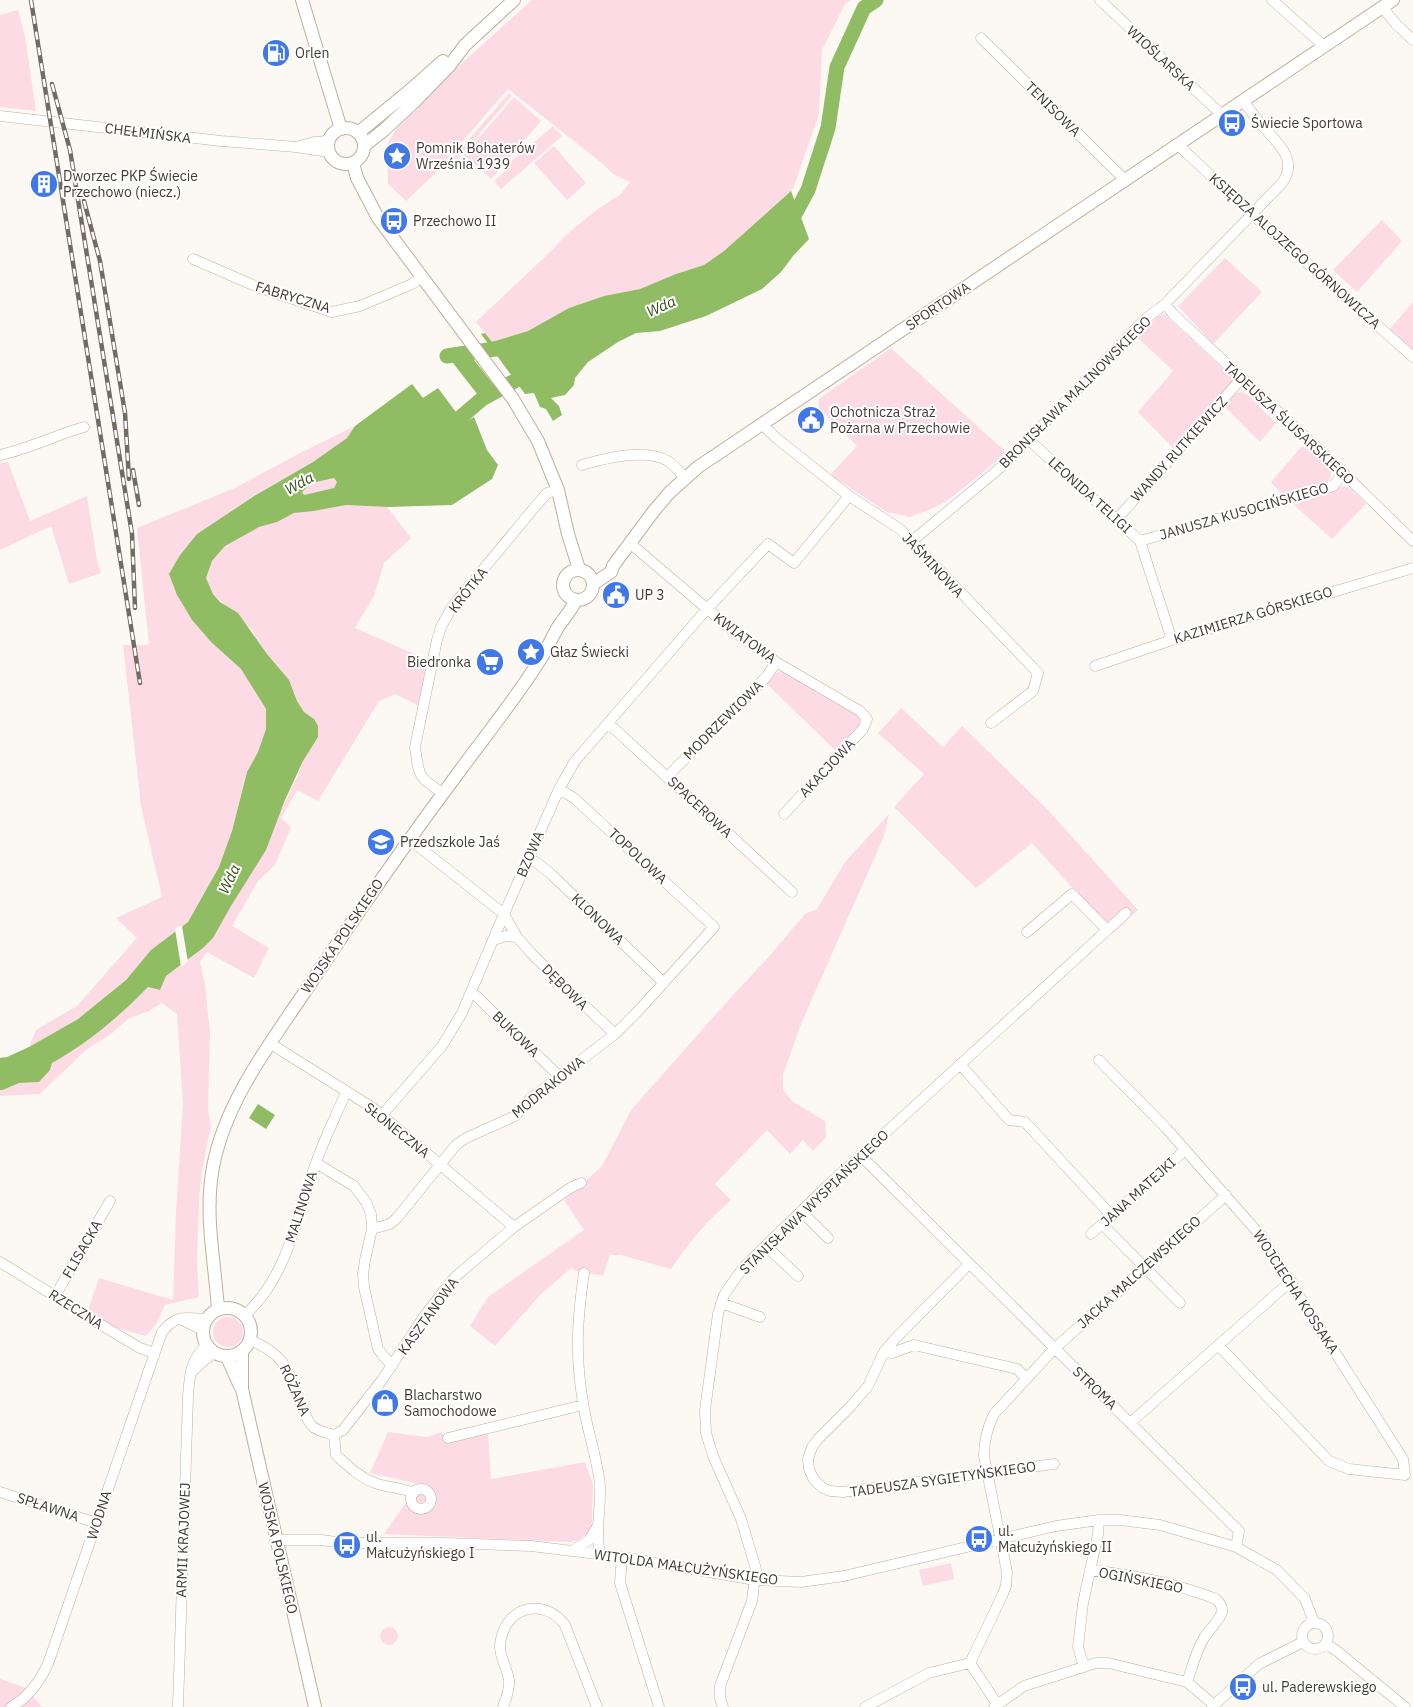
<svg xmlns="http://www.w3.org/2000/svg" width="1413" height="1707" viewBox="0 0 1413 1707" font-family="'IBM Plex Sans',sans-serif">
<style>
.green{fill:#fddbe4}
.water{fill:#90bc64;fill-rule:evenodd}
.pier{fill:#fcf8f4}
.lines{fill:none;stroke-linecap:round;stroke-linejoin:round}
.river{stroke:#90bc64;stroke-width:15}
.minor-casing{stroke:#c2af9c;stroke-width:11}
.tertiary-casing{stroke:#c2af9c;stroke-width:14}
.minor{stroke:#fff;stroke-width:10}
.tertiary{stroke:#fff;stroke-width:12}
.rail-casing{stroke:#726b64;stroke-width:4.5}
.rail{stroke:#fff;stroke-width:2.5;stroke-dasharray:8;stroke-linecap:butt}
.labels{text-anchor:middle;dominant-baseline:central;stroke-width:4;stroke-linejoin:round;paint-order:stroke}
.poi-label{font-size:14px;fill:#433b33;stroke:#fff;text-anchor:start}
.street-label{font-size:14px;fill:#433b33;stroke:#fff}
.water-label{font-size:15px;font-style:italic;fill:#334f10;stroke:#fff}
</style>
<rect width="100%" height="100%" fill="#fcf8f4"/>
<!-- green -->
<path class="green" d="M 532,0 L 851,0 L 845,4 L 822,50 L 819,114 L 793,189 L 724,251 L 704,265 L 676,274 L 640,289 L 604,296 L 569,308 L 528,331 L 492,342 L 476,322 L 552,250 L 566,235 L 595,211 L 621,194 L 630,182 L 613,174 L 603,164 L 508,89 L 447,159 L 442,167 L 406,201 L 388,184 L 387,145 L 396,129 L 461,64 Z
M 18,10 L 25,36 L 36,111 L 0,107 L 0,15 Z
M 509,93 L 512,96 L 453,164 L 450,161 Z
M 514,97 L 541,121 L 491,179 L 464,155 Z
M 553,126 L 562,136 L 501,189 L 494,181 L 505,171 L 504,168 Z
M 554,146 L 586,183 L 567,200 L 534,163 Z
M 1382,220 L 1402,241 L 1357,292 L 1333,270 Z
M 1225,258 L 1262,292 L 1213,344 L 1178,306 Z
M 1413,302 L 1413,354 L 1388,331 Z
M 1163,313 L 1235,380 L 1173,448 L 1138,412 L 1173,371 L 1137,337 L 1157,317 Z
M 891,348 L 1007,453 L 947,501 L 931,509 L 910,517 L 887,512 L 830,475 L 857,446 L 818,407 L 819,399 Z
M 1242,392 L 1248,395 L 1276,423 L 1260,442 L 1224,406 L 1236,393 Z
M 355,426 L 348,438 L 313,462 L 253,496 L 197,534 L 180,555 L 170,574 L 177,595 L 192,620 L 211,642 L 241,669 L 255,691 L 266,709 L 266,729 L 258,752 L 247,772 L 232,831 L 219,867 L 188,922 L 151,950 L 126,980 L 78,1019 L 29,1047 L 36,1030 L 77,1006 L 137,938 L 116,918 L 162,897 L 141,806 L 123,645 L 149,645 L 137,528 L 237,487 L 300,453 Z
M 1302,446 C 1316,455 1342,465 1326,484 L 1283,495 L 1271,482 Z
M 8,462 L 30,521 L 87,496 L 97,561 L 101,573 L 69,584 L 51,526 L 0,550 L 0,463 Z
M 334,478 L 337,482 L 334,488 L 304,495 L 301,492 L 312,483 Z
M 1344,486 L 1351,489 L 1366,504 L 1332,539 L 1294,505 Z
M 346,505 L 387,507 L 411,538 L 384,563 L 374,596 L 355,628 L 428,660 L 419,706 L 395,694 L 379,701 L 318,801 L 297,790 L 281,818 L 291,827 L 275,865 L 258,881 L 232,926 L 269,948 L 254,978 L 207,952 L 200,962 L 205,984 L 210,1033 L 208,1110 L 211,1126 L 202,1170 L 199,1199 L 197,1262 L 199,1297 L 165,1305 L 156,1324 L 146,1336 L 85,1319 L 99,1278 L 173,1300 L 176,1212 L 183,1104 L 177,1014 L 162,1003 L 147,1012 L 129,1018 L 111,1034 L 86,1050 L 40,1094 L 0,1096 L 0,1090 L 3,1090 L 19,1083 L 39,1082 L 50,1070 L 52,1063 C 88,1043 119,1017 148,987 L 160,990 L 166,976 L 203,948 L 213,938 L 274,826 L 298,775 L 303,761 L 313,719 L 304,712 L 297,701 L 289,680 L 267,654 L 251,629 L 213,594 L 206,578 L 212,561 L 225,546 L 242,535 L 259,527 L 277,522 L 294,513 L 314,511 Z
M 782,671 L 855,712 L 860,719 L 859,726 L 837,752 L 766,683 L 776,673 Z
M 901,708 L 943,747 L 962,726 L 1048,810 L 1138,910 L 1113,933 L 1032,843 L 976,888 L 894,807 L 924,774 L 878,733 Z
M 889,814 L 884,836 L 801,1024 L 783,1075 L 783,1090 L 792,1101 L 825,1121 L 826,1137 L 813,1151 L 803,1140 L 790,1154 L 767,1130 L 715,1184 L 731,1200 C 706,1222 690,1241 671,1269 L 621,1255 L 610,1255 L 603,1276 L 576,1271 L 571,1268 L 540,1295 L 495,1346 L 470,1326 L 488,1297 L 584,1230 L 564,1200 L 602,1166 L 631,1110 L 733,995 L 766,960 L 805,914 L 817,909 L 845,862 Z
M213 1332a15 15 0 1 1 30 0a15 15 0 1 1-30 0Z
M 388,1432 L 426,1437 L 442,1432 L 445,1443 L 488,1433 L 491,1479 L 585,1462 L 593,1484 L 592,1523 L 589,1532 L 578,1540 L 571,1542 L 384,1534 L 407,1501 L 415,1483 L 370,1473 Z
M 951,1563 L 954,1579 L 923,1586 L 919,1570 Z
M380 1636a9 9 0 1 1 18 0a9 9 0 1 1-18 0Z
M 0,1679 L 26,1688 L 42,1707 L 0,1707 Z"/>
<!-- water -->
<path class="water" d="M 791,191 L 809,239 L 793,256 L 781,272 L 762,289 L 706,316 L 660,331 L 636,333 L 618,342 L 588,362 L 575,378 L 574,385 L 565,395 L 551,398 L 559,406 L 562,415 L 553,421 L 546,409 L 540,407 L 534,393 L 525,394 L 481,334 L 485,333 L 492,342 L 528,331 L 569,308 L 604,296 L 640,289 L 676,274 L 704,265 L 724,251 Z
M 463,346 L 501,394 L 485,404 L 446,354 L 452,348 Z
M 412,384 L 423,398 L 438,388 L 464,423 L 474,417 L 487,450 L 498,465 L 492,479 L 452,505 L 387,507 L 346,505 L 314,511 L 294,513 L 277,522 L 259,527 L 225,546 L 212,561 L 206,578 L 213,594 L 220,602 L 238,613 L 267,654 L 289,680 L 297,701 L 304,712 L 314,719 L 318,726 L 318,737 L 303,761 L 285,800 L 266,850 L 231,906 L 213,938 L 203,948 L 166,976 L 160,990 L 148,987 C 119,1017 88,1043 52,1063 L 50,1070 L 39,1082 L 19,1083 L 3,1090 L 0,1090 L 0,1058 L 7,1057 L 29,1047 L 78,1019 L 126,980 L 151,950 L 188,922 L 219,867 L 232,831 L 247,772 L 258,752 L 266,729 L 266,709 L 241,669 L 211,642 L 192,620 L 177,595 L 169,574 L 180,555 L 197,534 L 254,496 L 313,462 L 347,438 L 355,426 ZM 334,478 L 337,482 L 334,488 L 304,495 L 302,492 L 312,483 Z
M 258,1104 L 275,1115 L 266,1129 L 249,1118 Z"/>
<!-- pier -->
<path class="pier" d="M 179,926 L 182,926 L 188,962 L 181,967 L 175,929 Z"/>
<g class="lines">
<!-- river -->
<path class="river" d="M 788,227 L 808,190 L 828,128 L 837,67 L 864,8 L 876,0
M 447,356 L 502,348 L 512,351
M 442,426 L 461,417 L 482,399 L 533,371"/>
<defs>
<path id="minor" d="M 1100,0 L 1222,115
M 1272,0 L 1324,46
M 1382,7 L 1396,24 L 1413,40
M 981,38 L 1125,180
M 0,116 L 221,141 L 296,147 L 329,152
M 1178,145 L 1253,215 L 1413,357
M 299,146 L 314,142 L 329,141
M 193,259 L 260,288 L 332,312 L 360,306 L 412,284 L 421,277
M 1165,304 L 1173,314 L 1325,455 L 1413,541
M 762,424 L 775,437 L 849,496 L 900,529 L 1038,673 L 1033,691 L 991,723
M 1029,440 L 1140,541 L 1172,640
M 0,455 C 28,449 56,435 84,427
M 582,465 C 606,458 645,448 668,461 C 674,465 680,472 685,478
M 1116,520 L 1242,378
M 912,541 L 1006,463 L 1144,320 L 1165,304 L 1282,183 C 1300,159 1275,141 1260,123 C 1254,116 1249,108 1243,101
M 1140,541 L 1333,486 L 1343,474
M 631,544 L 732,630 L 776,662 L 860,711 L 867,719 L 863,729 L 784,814
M 1095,666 L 1172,640 L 1413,568
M 608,723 L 792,892
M 667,777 L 767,676 L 776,662
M 443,793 C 418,778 419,776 415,747 L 437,640 L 441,627 L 452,607 L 534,508 L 547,493 L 558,490
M 409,839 L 504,914 L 517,937 L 531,953 L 570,992 L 615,1034
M 528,859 L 536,862 L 552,875 L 664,983
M 1027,932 L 1072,894 L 1107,930
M 494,940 L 506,936 L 517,937
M 472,992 L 559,1076
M 271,1044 L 373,1108 L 514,1227
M 1099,1060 L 1166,1128 L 1261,1236 L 1403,1459 L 1405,1475 L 1349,1469 L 1329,1461 L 1219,1346
M 960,1064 L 1009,1120 L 1025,1122 L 1112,1216
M 382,1115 L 442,1046 L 462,1013 L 504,914 L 559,789 L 575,761 L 707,609 L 768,544 L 794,563 L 849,496
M 860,1155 L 1239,1531 L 1236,1547 L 1277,1570 L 1305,1599 L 1314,1622
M 316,1163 L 354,1186 L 366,1202 L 371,1214 L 372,1229 L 365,1260 L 363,1274 L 364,1287 L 378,1349 L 392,1366
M 801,1211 L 828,1238
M 1102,1224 L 1180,1303
M 372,1229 L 390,1224 L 397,1218 L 456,1145 L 466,1138 L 515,1116 L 530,1099 L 615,1034 L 640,1009 L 714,927 L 574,798 L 559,789
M 1091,1234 L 1185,1150
M 766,1246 L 798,1276
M 0,1262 L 98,1323 L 140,1348 L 154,1353
M 969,1264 L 894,1340 L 884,1352 L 868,1386 L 851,1406 L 818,1439 L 812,1447 L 808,1459 L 809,1469 L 814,1480 L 823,1488 L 830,1491 L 843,1492 L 1054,1464
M 584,1273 C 577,1321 575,1355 583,1403 C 587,1430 597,1457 600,1485 C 601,1508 595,1531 600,1554
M 55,1296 L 110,1201
M 721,1303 L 760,1317
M 245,1315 C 288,1276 297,1216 316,1163 C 324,1139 336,1116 346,1092
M 182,1320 L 203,1330
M 250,1340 C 285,1355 287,1368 300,1401 C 303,1410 306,1419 312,1426 C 317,1431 327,1433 334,1435 L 343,1430 L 382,1380 L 425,1315 L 455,1277 L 514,1227 L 570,1188 L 581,1183
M 884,1352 L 892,1353 L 914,1345 L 1017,1369 L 1026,1378
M 193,1371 L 202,1362 L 214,1353
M 1130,1423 L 1291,1281
M 334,1435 L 336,1455 C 348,1466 359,1477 375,1483 C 387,1488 401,1487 414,1493
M 448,1438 L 583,1405
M411 1499a10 10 0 1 1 20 0a10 10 0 1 1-20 0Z
M 0,1492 L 97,1523
M 276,1540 L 321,1540 L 344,1543 L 445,1543 L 531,1546 L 622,1557 L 755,1580 L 801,1582 L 844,1576 L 1056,1526 L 1099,1520 L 1120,1520 L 1160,1525 L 1236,1547
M 572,1551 L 589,1540 L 597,1527
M 622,1557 L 620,1583 L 659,1707
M 1090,1570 C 1134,1575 1175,1583 1216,1599 C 1220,1603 1223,1607 1222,1612 C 1219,1622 1209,1629 1204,1638 C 1196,1651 1192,1668 1187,1682
M1302 1636a13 13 0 1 1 26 0a13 13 0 1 1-26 0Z
M 1326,1644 L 1337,1651 L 1405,1707
M 970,1663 L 1002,1596 L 1006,1586 L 1007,1572 L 984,1456 C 984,1440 987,1428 994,1414 L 1054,1349 L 1226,1195
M 970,1663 L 997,1704
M 1084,1667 L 1078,1647 L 1083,1603 L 1098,1534 L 1099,1520
M 11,1707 C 29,1697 41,1680 49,1661 L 162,1332 C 177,1314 185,1318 207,1319
M 178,1707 L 188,1396 C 190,1373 190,1362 206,1345
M 503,1707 C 506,1699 510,1689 509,1680 C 507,1666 497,1654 501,1639 C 508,1605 545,1598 565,1625 L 597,1707
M 723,1707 L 720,1698 L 720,1686 L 752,1601 L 756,1569 L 741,1519 L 713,1456 L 706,1433 L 705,1410 L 718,1314 L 724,1295 L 737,1276 L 746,1265 L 826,1187 L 1126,913
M 865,1707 L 929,1673 L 970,1663
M 994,1707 L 1024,1686 L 1096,1663 L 1108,1663 L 1187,1682 L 1214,1705
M 1212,1707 L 1259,1664 L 1303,1642"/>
<path id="tertiary" d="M 302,0 L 341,129
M328 146a18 18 0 1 1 36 0a18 18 0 1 1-36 0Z
M 358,133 L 408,92 L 443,61
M 365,145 L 384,130 L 414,102 L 450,65 L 465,45 L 514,0
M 353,163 L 357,178 L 378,218 L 513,399 L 538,441 L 558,490 L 568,534 L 579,569
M563 585a15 15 0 1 1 30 0a15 15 0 1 1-30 0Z
M 593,584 L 611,572 L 613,566 L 653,512 L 669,493 L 698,467 L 1393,0
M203 1332a24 24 0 1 1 48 0a24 24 0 1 1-48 0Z
M 218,1310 C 215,1261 204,1216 213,1167 C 225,1103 267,1048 302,996 C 352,921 402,848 456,776 C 483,739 513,702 538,663 C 546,652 551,639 558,627 C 564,618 571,611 576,600
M 242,1352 L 242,1389 L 315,1707
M 227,1357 L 240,1386"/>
</defs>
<!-- minor casing -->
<use href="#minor" class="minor-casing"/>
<!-- tertiary casing -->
<use href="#tertiary" class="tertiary-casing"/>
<!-- minor -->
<use href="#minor" class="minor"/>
<!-- tertiary -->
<use href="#tertiary" class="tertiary"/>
<defs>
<path id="rail" d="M 31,0 L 140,683
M 52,84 L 70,150 L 132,534 L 135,608
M 84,201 L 100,261 L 125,413 L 129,479
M 133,470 L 139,505"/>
</defs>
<!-- rail casing -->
<use href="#rail" class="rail-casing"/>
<!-- rail -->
<use href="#rail" class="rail"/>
</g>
<!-- icons -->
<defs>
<symbol id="fuel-disc" viewBox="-11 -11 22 22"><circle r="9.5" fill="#4078e8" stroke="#fff"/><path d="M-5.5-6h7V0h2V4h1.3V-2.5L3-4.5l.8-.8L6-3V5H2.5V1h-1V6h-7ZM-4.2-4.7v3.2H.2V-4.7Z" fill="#fff"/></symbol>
<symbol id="bus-disc" viewBox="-11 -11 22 22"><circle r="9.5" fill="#4078e8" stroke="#fff"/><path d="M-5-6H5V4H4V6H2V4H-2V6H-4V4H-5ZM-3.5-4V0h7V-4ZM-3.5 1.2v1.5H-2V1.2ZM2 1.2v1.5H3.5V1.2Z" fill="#fff"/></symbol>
<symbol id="sight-disc" viewBox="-11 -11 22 22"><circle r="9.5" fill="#4078e8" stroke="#fff"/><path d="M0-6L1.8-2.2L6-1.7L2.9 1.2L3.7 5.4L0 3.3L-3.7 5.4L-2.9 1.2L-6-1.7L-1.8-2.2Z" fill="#fff"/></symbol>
<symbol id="building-disc" viewBox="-11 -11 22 22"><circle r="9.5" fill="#4078e8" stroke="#fff"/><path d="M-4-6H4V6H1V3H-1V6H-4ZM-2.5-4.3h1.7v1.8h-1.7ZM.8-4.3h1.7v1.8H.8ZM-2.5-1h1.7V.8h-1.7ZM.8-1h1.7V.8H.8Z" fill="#fff"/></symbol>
<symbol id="civic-disc" viewBox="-11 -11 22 22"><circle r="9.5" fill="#4078e8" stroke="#fff"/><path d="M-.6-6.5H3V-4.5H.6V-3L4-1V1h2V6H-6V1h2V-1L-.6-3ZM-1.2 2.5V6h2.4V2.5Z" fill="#fff"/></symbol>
<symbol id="supermarket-disc" viewBox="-11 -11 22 22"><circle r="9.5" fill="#4078e8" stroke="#fff"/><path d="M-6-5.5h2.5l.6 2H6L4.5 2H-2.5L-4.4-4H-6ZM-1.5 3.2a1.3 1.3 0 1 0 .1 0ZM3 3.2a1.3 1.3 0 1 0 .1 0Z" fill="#fff"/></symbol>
<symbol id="school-disc" viewBox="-11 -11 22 22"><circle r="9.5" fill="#4078e8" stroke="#fff"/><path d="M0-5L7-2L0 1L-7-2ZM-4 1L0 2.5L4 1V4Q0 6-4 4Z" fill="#fff"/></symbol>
<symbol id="shop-disc" viewBox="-11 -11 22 22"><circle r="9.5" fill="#4078e8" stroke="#fff"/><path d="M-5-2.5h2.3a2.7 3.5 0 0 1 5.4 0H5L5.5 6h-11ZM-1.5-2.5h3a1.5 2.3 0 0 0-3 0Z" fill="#fff"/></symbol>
</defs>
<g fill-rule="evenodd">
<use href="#fuel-disc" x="260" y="37" width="32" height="32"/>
<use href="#bus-disc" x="1216" y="107" width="32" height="32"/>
<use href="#sight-disc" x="381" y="140" width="32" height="32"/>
<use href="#building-disc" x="28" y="168" width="32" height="32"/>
<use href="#bus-disc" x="378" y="205" width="32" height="32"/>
<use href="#civic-disc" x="795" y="404" width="32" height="32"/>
<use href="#civic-disc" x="600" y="579" width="32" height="32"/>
<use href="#sight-disc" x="515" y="636" width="32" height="32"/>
<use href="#supermarket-disc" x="474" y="646" width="32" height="32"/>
<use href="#school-disc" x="365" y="826" width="32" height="32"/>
<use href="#shop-disc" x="369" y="1387" width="32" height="32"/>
<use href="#bus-disc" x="963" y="1523" width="32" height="32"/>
<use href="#bus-disc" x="331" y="1529" width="32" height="32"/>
<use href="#bus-disc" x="1227" y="1671" width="32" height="32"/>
</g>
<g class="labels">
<!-- poi labels -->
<g class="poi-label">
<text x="295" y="53">Orlen</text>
<text x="1251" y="123">Świecie Sportowa</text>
<text x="416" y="148">Pomnik Bohaterów<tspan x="416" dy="16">Września 1939</tspan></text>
<text x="63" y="176">Dworzec PKP Świecie<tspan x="63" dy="16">Przechowo (niecz.)</tspan></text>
<text x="413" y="221">Przechowo II</text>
<text x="830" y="412">Ochotnicza Straż<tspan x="830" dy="16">Pożarna w Przechowie</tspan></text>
<text x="635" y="595">UP 3</text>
<text x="550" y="652">Głaz Świecki</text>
<text x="471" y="662" text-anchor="end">Biedronka</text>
<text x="400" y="842">Przedszkole Jaś</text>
<text x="404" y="1395">Blacharstwo<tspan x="404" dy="16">Samochodowe</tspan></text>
<text x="998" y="1531">ul.<tspan x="998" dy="16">Małcużyńskiego II</tspan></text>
<text x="366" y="1537">ul.<tspan x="366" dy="16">Małcużyńskiego I</tspan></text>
<text x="1262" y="1687">ul. Paderewskiego</text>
</g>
<!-- street labels -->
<g class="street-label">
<text transform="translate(1161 58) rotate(43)">WIOŚLARSKA</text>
<text transform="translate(1053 109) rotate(45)">TENISOWA</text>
<text transform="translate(148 133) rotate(7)">CHEŁMIŃSKA</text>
<text transform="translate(1295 251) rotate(42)">KSIĘDZA ALOJZEGO GÓRNOWICZA</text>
<text transform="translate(293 297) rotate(17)">FABRYCZNA</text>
<text transform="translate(938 306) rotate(-34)">SPORTOWA</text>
<text transform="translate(1075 392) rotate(-45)">BRONISŁAWA MALINOWSKIEGO</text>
<text transform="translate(1289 423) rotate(43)">TADEUSZA ŚLUSARSKIEGO</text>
<text transform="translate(1179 449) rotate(-48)">WANDY RUTKIEWICZ</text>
<text transform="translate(1090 495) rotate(42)">LEONIDA TELIGI</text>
<text transform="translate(1244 511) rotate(-16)">JANUSZA KUSOCIŃSKIEGO</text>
<text transform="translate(933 565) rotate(47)">JAŚMINOWA</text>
<text transform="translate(468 590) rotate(-52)">KRÓTKA</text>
<text transform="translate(1253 615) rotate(-17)">KAZIMIERZA GÓRSKIEGO</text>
<text transform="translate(745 638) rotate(37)">KWIATOWA</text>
<text transform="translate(723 720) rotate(-45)">MODRZEWIOWA</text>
<text transform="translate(827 768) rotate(-47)">AKACJOWA</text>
<text transform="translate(700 807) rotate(43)">SPACEROWA</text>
<text transform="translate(530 854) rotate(-67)">BZOWA</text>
<text transform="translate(638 856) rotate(43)">TOPOLOWA</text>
<text transform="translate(598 919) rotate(44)">KLONOWA</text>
<text transform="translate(342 936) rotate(-56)">WOJSKA POLSKIEGO</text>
<text transform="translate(565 987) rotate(45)">DĘBOWA</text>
<text transform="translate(516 1034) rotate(44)">BUKOWA</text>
<text transform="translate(548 1087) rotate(-39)">MODRAKOWA</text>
<text transform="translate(397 1130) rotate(39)">SŁONECZNA</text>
<text transform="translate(1138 1192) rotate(-42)">JANA MATEJKI</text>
<text transform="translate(814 1202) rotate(-44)">STANISŁAWA WYSPIAŃSKIEGO</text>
<text transform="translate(301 1207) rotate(-72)">MALINOWA</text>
<text transform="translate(82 1249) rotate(-60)">FLISACKA</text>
<text transform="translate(1139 1272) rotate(-42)">JACKA MALCZEWSKIEGO</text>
<text transform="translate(1296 1292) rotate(57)">WOJCIECHA KOSSAKA</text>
<text transform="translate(76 1309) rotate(32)">RZECZNA</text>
<text transform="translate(428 1316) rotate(-54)">KASZTANOWA</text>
<text transform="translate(1095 1388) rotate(44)">STROMA</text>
<text transform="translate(295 1390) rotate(66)">RÓŻANA</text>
<text transform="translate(943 1479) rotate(-8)">TADEUSZA SYGIETYŃSKIEGO</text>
<text transform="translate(48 1507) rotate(18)">SPŁAWNA</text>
<text transform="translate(99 1515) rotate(-72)">WODNA</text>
<text transform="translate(183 1540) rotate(-88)">ARMII KRAJOWEJ</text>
<text transform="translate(278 1548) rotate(77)">WOJSKA POLSKIEGO</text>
<text transform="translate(686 1567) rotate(8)">WITOLDA MAŁCUŻYŃSKIEGO</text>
<text transform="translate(1141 1580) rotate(11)">OGIŃSKIEGO</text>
</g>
<!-- water labels -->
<g class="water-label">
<text transform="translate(661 306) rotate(-24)">Wda</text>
<text transform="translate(299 483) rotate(-29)">Wda</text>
<text transform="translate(229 879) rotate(-65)">Wda</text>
</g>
</g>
</svg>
